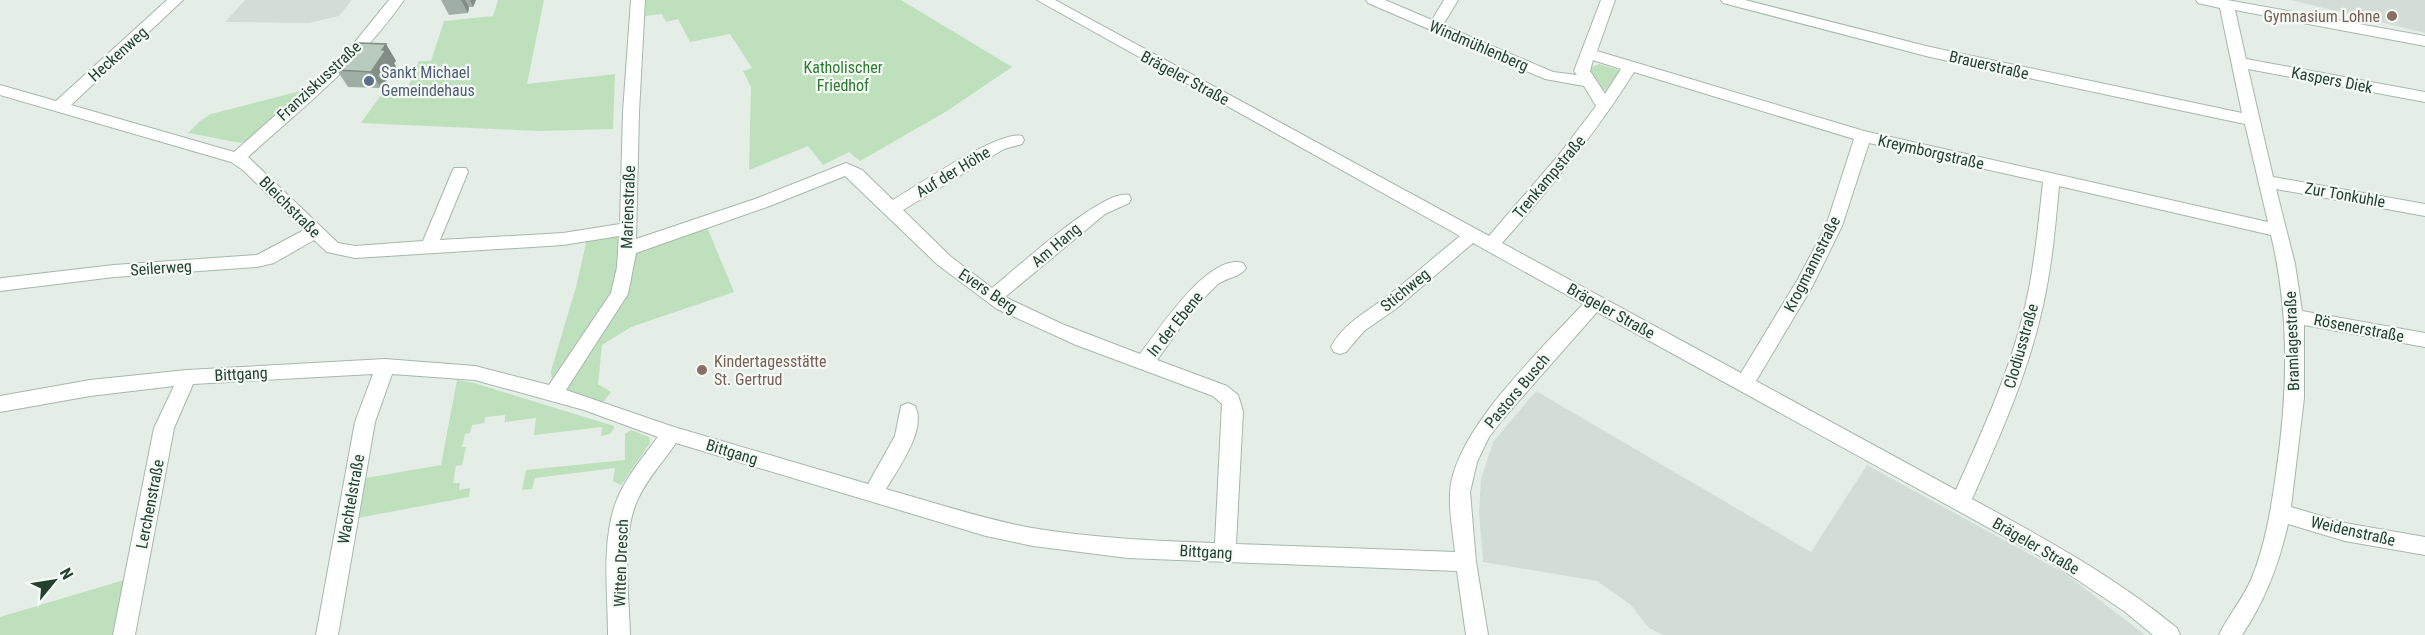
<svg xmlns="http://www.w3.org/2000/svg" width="2425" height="635" viewBox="0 0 2425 635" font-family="'Roboto Condensed',sans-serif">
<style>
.built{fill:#d2ded5}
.green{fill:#bee0bc}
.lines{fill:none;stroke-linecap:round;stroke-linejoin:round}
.minor-casing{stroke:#a6b7ac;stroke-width:2}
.minor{fill:#fff;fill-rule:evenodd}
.wall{fill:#9faea4}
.shaded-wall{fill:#828d86}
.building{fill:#b9cabf;stroke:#828d86;stroke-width:1.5}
.education-dot{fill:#8d6e63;stroke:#f5faf6;stroke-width:2}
.service-dot{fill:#5c6f8a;stroke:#f5faf6;stroke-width:2}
.labels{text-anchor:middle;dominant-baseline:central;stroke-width:4.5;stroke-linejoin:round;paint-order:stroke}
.education-label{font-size:16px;fill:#785e54;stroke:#f5faf6;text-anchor:end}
.street-label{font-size:16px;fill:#22422f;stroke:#f5faf6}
.park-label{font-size:16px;fill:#2a7b30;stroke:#f5faf6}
.service-label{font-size:16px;fill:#4e5e75;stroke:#f5faf6;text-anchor:start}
</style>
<rect width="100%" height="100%" fill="#e4eee7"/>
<!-- built -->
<path class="built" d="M 245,0 L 352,0 L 339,16 L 309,23 L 225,22 Z
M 2292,0 L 2425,0 L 2425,33 L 2291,0 Z
M 1536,391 L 1811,552 L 1867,465 L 2066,574 L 2145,635 L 1663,635 L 1649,628 L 1631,605 L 1597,581 L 1483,562 L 1479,513 L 1481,479 L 1493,442 Z"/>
<!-- green -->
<path class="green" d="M 498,0 L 544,0 L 527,84 L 615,74 L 613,129 L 539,131 L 361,123 L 381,95 L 404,96 L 419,61 L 431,61 L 444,21 L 493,16 Z
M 646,0 L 901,0 L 1012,67 L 947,111 L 860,161 L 849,152 L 823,165 L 808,146 L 749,170 L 751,87 L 743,71 L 752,68 L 730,34 L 690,42 L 678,19 L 666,22 L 662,14 L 645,16 Z
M 1599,64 L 1622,71 L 1606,91 L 1600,88 L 1590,73 L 1591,67 Z
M 304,90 L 247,140 L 241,143 L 188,133 L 200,121 L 211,114 Z
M 705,222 L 734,292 L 631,327 L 602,345 L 598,384 L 611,392 L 599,408 L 553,394 L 551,371 L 576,287 L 587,239 L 627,229 L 627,249 Z
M 457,380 L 474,383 L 614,426 L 614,428 L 610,434 L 601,436 L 602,427 L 534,435 L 536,418 L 505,422 L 505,415 L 485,417 L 484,423 L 472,425 L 470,433 L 465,434 L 462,447 L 466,447 L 462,465 L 456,466 L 453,483 L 460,483 L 459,490 L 470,488 L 469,497 L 358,518 L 366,478 L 441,465 Z
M 631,430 L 649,437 L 650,443 L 621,485 L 613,481 L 615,468 L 535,478 L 532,489 L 522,490 L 526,470 L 625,460 L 625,434 Z
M 124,580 L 114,635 L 0,635 L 0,617 Z"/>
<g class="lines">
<defs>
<path id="minor" d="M 167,0 L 183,0 L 71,105 L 234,152 L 333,64 L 355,42 L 389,0 L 404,0 C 362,61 302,108 248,157 L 338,243 L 355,246 L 423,241 L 452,172 L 454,168 L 466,168 L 468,172 L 440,240 L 563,233 L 620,224 L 623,112 L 631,0 L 645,0 L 639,112 L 636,239 L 755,199 L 846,163 L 862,170 L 893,200 C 917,186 999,130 1022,136 L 1024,140 L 1022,144 L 1004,149 L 903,210 L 950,256 L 992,288 C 1015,270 1104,187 1129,195 L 1131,199 L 1129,203 L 1105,214 L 1005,297 L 1062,324 L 1140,354 C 1159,330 1208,253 1243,263 L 1246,268 C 1240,278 1226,277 1217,285 C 1194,306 1176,334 1157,360 L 1227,386 L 1238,395 L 1243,411 L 1236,544 L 1455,552 C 1453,533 1449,512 1450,493 C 1453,431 1542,349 1583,304 L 1473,243 L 1397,308 L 1364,331 L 1346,352 L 1340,354 L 1334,352 L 1331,347 C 1343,324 1365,313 1385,298 C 1411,278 1435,256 1460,236 L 1037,0 L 1055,0 L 1489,236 L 1558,156 L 1596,106 L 1584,86 L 1545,79 L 1368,3 L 1366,0 L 1385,0 L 1432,20 L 1444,0 L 1458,0 L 1443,25 L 1553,72 L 1577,75 L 1574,71 L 1601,0 L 1615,0 L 1597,51 L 1864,131 L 2268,222 L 2245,124 L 1930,57 L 1723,3 L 1721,0 L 1745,0 L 1930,47 L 2242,113 L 2220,8 L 2198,3 L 2196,0 L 2227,0 L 2425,36 L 2425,46 L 2235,10 L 2246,59 L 2425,92 L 2425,102 L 2248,69 L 2273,177 L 2425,204 L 2425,216 L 2276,189 L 2295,264 L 2302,311 L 2425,333 L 2425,347 L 2304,325 L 2304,398 L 2291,507 L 2345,523 L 2425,537 L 2425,555 L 2345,541 L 2288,524 C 2279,564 2265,601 2242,635 L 2219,635 C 2228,616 2242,600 2251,580 C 2265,546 2271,510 2276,474 C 2288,392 2290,315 2271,235 L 2059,186 C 2055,231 2051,275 2040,318 C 2025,381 1998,440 1972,499 C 2044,538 2114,576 2177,628 L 2180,635 L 2153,635 L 2124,611 L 2049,561 L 1597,312 L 1503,419 L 1489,437 L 1477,462 L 1470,492 L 1476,562 L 1488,635 L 1466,635 L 1457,571 L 1128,558 L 1033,546 L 986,536 L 676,443 C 663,462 646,480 637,501 C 621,537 629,596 630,635 L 608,635 C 608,593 601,543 616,502 C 625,478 643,457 658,437 L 584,410 L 475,380 L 392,374 L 375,422 L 338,635 L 316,635 L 355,422 L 373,374 L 193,384 L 174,428 L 135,635 L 113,635 L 154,428 L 174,386 L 90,396 L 0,412 L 0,396 L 90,380 L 187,370 L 385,359 L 475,366 L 549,385 L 611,293 L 617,267 L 619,236 L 563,245 L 355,258 L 327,252 L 314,240 L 274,263 L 257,267 L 114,277 L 0,291 L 0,279 L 2,278 L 114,265 L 257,255 L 304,230 L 243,170 L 231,162 L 0,95 L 0,85 L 56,101 ZM 1593,60 L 1621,69 L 1605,94 L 1590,71 ZM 1634,72 L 1854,139 L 1826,226 L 1798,279 L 1741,373 L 1502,243 C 1550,189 1596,133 1634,72 ZM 1869,143 L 2043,182 C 2038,228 2034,274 2022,319 C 2007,378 1981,434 1956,490 L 1756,381 L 1812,287 L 1842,226 ZM 845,176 L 938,265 L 997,309 L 1076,345 L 1213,396 L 1222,404 L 1215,543 C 1154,541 1093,538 1032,528 C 983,519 935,503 886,489 C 898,469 927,429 915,406 L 908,403 L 901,406 L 895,436 L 868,484 L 674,427 L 566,390 L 628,294 L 636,253 L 767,207 Z"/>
</defs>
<!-- minor casing -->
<use href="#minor" class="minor-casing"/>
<!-- minor -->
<use href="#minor" class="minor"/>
</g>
<!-- wall -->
<path class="wall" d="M 441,0 L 476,0 L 473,7 L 469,7 L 468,13 L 449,15 Z
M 386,44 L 396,61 L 394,63 L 396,67 L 381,88 L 348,87 L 337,70 Z"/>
<!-- shaded-wall -->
<path class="shaded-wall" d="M 461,0 L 465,0 L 469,7 L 468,13 Z
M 470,0 L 476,0 L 473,7 Z
M 386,44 L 396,61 L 394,63 L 396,67 L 381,88 L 371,72 L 382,50 Z"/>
<!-- building -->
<path class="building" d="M 359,43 L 386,44 L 382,50 L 386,50 L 371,72 L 337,70 Z"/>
<!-- markers -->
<g class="education-dot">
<circle cx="2392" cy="16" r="6"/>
<circle cx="702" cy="370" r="6"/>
</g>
<circle class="service-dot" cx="369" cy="81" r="6"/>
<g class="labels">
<!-- education labels -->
<g class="education-label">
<text x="2380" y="16">Gymnasium Lohne</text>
<text x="714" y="361" text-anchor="start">Kindertagesstätte<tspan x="714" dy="18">St. Gertrud</tspan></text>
</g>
<!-- street labels -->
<g class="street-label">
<text transform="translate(1479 46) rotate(23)">Windmühlenberg</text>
<text transform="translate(118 54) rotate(-42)">Heckenweg</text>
<text transform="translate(1989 65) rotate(13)">Brauerstraße</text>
<text transform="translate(1185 78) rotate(28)">Brägeler Straße</text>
<text transform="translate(2332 80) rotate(11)">Kaspers Diek</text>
<text transform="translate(319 81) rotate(-43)">Franziskusstraße</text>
<text transform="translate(1931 152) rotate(13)">Kreymborgstraße</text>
<text transform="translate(953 172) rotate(-31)">Auf der Höhe</text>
<text transform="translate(1549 177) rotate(-50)">Trenkampstraße</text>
<text transform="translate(2345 195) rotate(10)">Zur Tonkuhle</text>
<text transform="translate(290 207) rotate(45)">Bleichstraße</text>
<text transform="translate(628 207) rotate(-88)">Marienstraße</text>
<text transform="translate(1056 245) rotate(-40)">Am Hang</text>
<text transform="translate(1812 264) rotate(-63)">Krogmannstraße</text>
<text transform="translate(161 268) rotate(-4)">Seilerweg</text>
<text transform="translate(1405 290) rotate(-39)">Stichweg</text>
<text transform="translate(988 291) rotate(34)">Evers Berg</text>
<text transform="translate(1611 311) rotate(29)">Brägeler Straße</text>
<text transform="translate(1175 324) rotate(-51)">In der Ebene</text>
<text transform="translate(2359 328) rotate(11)">Rösenerstraße</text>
<text transform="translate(2292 341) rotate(-92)">Bramlagestraße</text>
<text transform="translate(2021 346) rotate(-74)">Clodiusstraße</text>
<text transform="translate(241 374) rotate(-3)">Bittgang</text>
<text transform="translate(1517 391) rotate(-50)">Pastors Busch</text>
<text transform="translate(732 452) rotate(17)">Bittgang</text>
<text transform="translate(351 499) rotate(-80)">Wachtelstraße</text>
<text transform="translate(150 504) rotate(-79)">Lerchenstraße</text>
<text transform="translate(2353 531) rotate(13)">Weidenstraße</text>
<text transform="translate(2036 546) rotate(30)">Brägeler Straße</text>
<text transform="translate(1206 552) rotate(3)">Bittgang</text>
<text transform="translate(621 563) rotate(-88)">Witten Dresch</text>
</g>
<!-- park labels -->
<g class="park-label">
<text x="843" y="67">Katholischer<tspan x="843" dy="18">Friedhof</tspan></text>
</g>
<!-- service labels -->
<g class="service-label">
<text x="381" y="72">Sankt Michael<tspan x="381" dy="18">Gemeindehaus</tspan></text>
</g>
</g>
<!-- north arrow -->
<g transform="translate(54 581) rotate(60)" stroke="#f5faf6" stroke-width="4.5" paint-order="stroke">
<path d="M0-4.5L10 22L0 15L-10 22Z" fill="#22422f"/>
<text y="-9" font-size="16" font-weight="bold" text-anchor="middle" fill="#22422f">N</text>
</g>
</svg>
